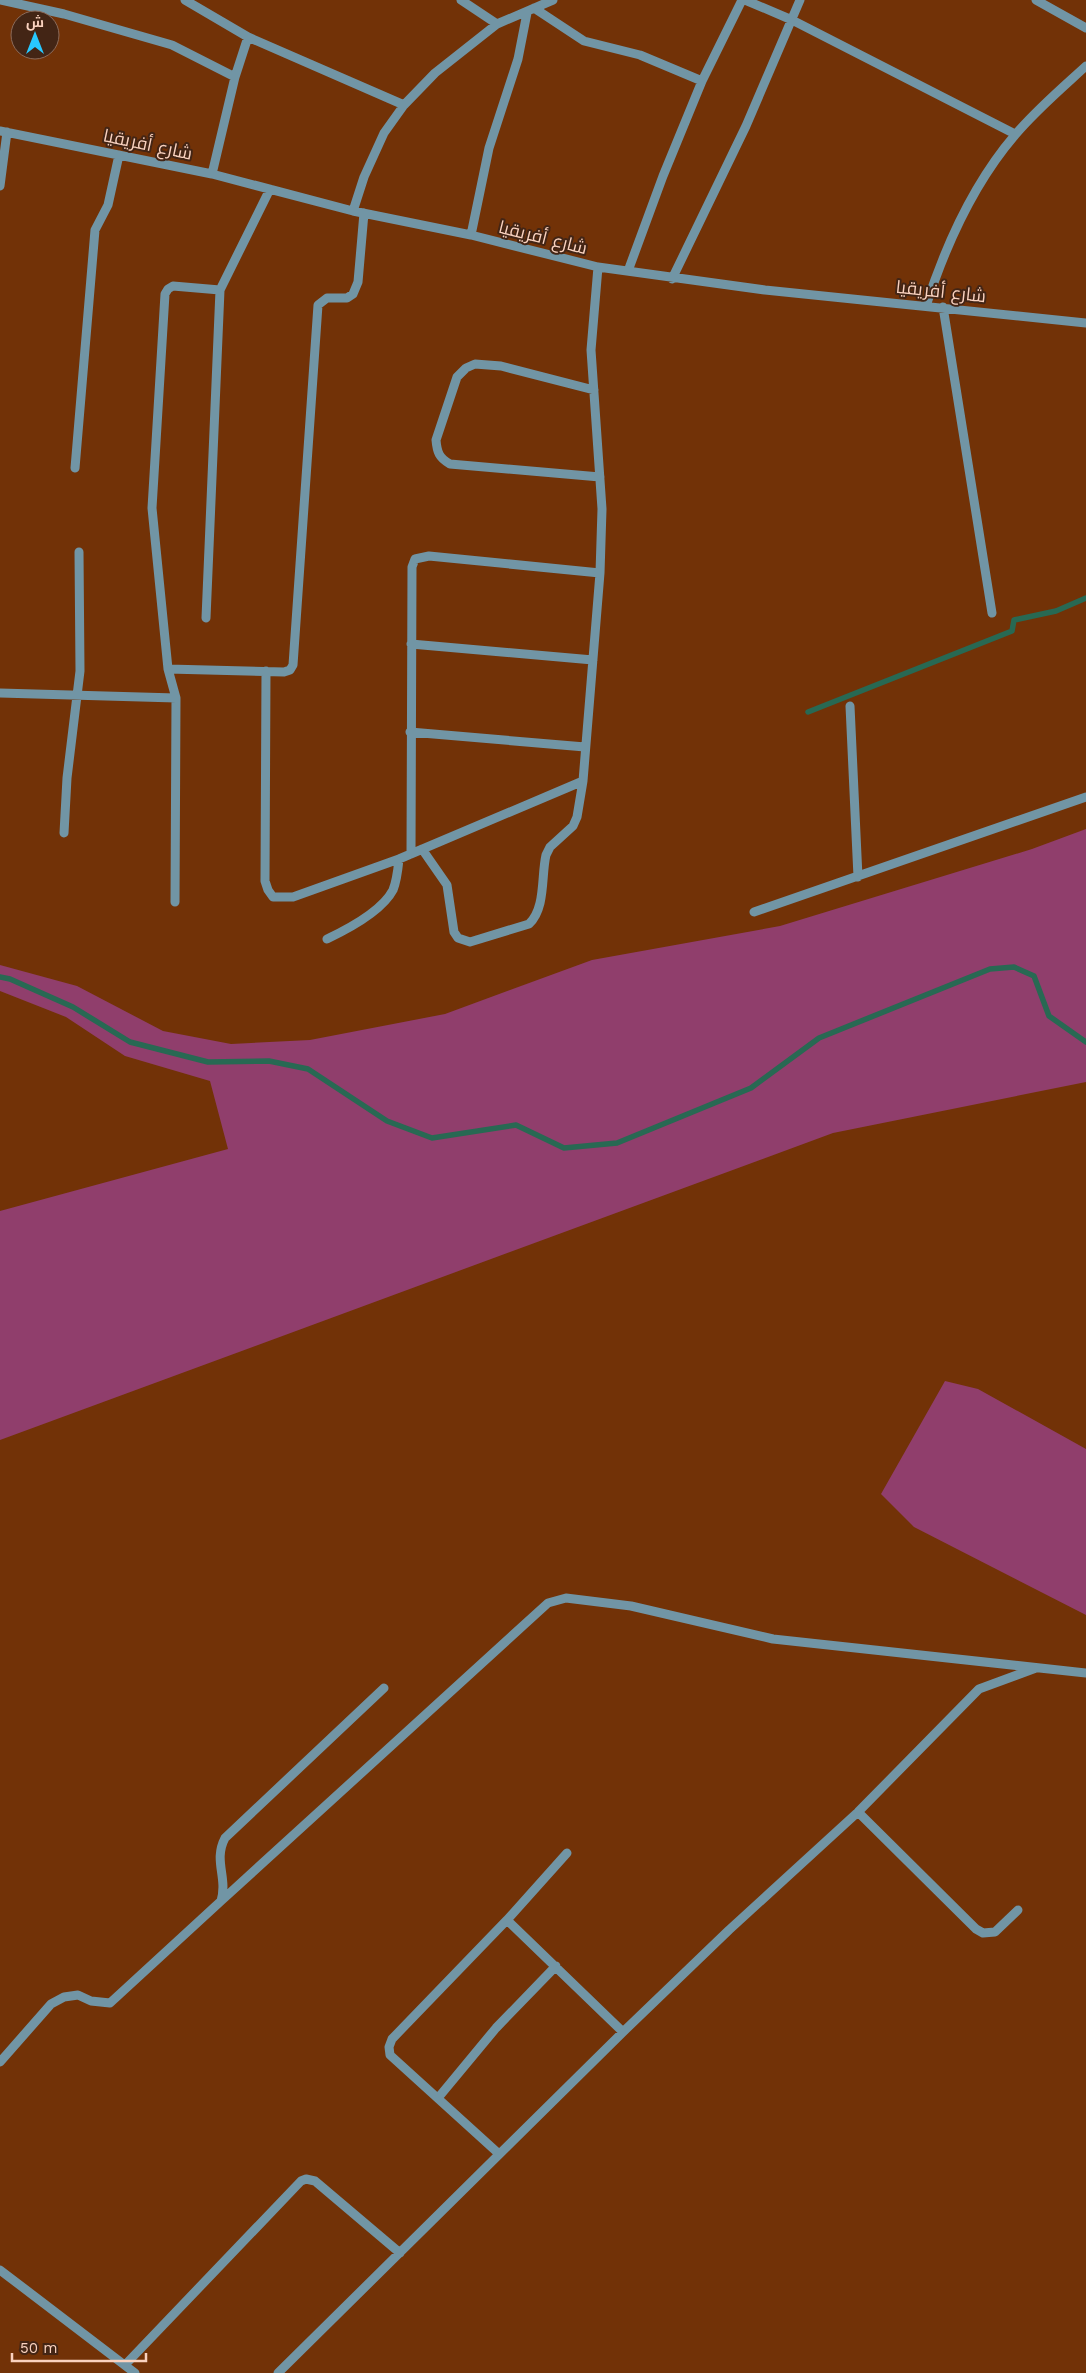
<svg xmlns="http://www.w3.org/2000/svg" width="1086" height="2373" viewBox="0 0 1086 2373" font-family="'Work Sans',Cairo,sans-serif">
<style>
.green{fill:#903e6c}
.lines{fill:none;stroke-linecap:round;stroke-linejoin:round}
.stream{stroke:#286953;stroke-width:5.5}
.minor{stroke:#7195a5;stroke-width:9}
.labels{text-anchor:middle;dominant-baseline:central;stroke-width:4;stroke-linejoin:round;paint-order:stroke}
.street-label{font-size:18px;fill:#fad2bf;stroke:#432515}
</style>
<rect width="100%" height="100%" fill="#723207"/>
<!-- green -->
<path class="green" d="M 1086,829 L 1086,1082 L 833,1133 L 0,1440 L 0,1211 L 228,1149 L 210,1081 L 125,1056 L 66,1017 L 0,991 L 0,965 L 77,986 L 163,1031 L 231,1044 L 310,1040 L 445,1014 L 592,960 L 780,926 L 1032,849 Z
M 945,1381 L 978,1389 L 1086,1449 L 1086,1615 L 914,1527 L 881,1494 Z"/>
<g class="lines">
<!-- stream -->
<path class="stream" d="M 808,712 L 1012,631 L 1014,620 L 1056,611 L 1086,598
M 0,977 L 10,979 L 73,1007 L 130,1042 L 208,1062 L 269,1061 L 308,1069 L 387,1121 L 432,1138 L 516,1125 L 564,1148 L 617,1143 L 751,1088 L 819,1038 L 990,969 L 1014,967 L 1034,976 L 1049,1016 L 1086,1042"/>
<!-- minor -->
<path class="minor" d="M 1,0 L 64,14 L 172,45 L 235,77
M 185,0 L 248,37 L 404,105
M 461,0 L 497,24
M 745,0 L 792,20 L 1015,134
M 1036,0 L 1086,28
M 534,8 L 584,41 L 640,55 L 702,81
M 0,131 L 212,174 L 353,211 L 471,235 L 598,267 L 765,290 L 1086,323
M 212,174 L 235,77 L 248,37
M 0,186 L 7,132
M 353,211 L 364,177 L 384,133 L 404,105 L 435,73 L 497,24 L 553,0
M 471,235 L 489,148 L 518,59 L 527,13
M 628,271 L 663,176 L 702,81 L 742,0
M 672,279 L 746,126 L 800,0
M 926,306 C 946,244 973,184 1015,135 C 1036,110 1062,88 1086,66
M 943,307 L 992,613
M 594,390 L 501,366 L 475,364 L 466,368 L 457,377 L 436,440 C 437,452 439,458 450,464 L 600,477
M 75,468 L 95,230 L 108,205 L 119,155
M 206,618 L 220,290 L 270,189
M 411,644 L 593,660
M 168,669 L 284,672 L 290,670 L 293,665 L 318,305 L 327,298 L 347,298 L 353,294 L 358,282 L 364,213
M 266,671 L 265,881 L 268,890 L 273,897 L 293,897 L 399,859 L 583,781
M 0,693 L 176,698
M 850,706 L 858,877
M 410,732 L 585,747
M 64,833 L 67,778 L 80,671 L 79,552
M 422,849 L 447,885 L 454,932 L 458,938 L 470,942 L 529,924 C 546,908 541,876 546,855 L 550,847 L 573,826 L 577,817 L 583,781 L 600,573 L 602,509 L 591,350 L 598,267
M 411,854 L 412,567 L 415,559 L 429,556 L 600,573
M 175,902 L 176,698 L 168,669 L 152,508 L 165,294 L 168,289 L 173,286 L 220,290
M 754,912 L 1086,797
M 327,939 C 348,929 382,911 393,890 C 397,880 398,869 399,859
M 858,1812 L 976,1929 L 983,1933 L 995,1932 L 1018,1910
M 221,1901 L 548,1603 L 566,1598 L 631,1606 L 773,1639 L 1086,1673
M 507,1920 L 623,2032
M 0,2062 L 51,2004 L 64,1997 L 78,1995 L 91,2001 L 110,2003 L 221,1901 C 228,1877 213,1861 225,1838 L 384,1688
M 438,2098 L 496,2028 L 556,1966
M 498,2153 L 390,2055 L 389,2047 L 392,2039 L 507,1920 L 567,1853
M 0,2270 L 135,2373
M 125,2365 L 301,2181 L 306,2179 L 315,2181 L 400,2253
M 278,2373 L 623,2032 L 729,1930 L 858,1812 L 979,1689 L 1036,1668"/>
</g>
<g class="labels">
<!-- street labels -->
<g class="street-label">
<text transform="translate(148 144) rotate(12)">شارع أفريقيا</text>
<text transform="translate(543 237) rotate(14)">شارع أفريقيا</text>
<text transform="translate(941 291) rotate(6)">شارع أفريقيا</text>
</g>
</g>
<!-- north arrow -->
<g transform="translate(35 35)"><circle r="24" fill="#432515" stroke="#8c6a59"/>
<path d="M0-4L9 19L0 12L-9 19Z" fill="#28c8ff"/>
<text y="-8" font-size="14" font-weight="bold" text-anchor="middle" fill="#fad2bf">ش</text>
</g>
<!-- scale -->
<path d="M12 2353v8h134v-8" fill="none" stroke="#fad2bf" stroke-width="2.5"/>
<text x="20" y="2353" font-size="15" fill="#fad2bf" stroke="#432515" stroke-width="4" paint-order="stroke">50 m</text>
</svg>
